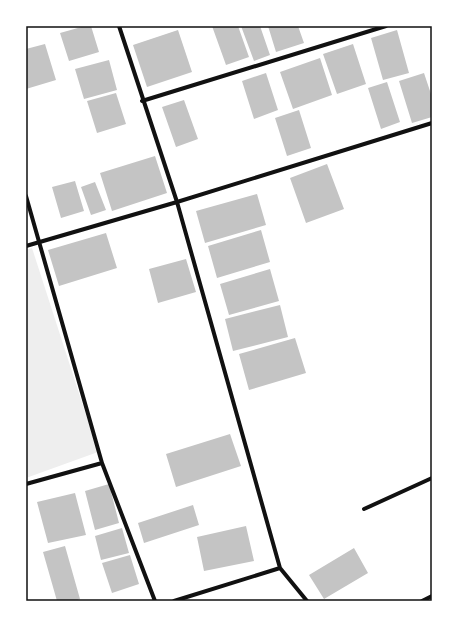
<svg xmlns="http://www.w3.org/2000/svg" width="458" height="627" viewBox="0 0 458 627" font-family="Rubik,sans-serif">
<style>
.green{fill:#eee}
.building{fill:#c4c4c4}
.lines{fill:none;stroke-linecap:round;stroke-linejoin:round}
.minor{stroke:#111;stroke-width:4}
.neatline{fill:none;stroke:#111;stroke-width:1.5}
</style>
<rect width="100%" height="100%" fill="#fff"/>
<!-- green -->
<path class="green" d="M 32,248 L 98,452 L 26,478 L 26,250 Z"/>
<!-- building -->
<path class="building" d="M 85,26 L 91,26 L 99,52 L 69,61 L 60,33 Z
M 212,26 L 238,26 L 249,57 L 226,65 Z
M 241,26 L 260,26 L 270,55 L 254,61 Z
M 268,26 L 298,26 L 304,43 L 276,52 Z
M 178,30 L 192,72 L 147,87 L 133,45 Z
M 397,30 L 409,73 L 383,80 L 371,38 Z
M 45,44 L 56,80 L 26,89 L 26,49 Z
M 353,44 L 366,84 L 337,94 L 323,54 Z
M 320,58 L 332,95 L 293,109 L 280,72 Z
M 109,60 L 117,90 L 84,99 L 75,69 Z
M 266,73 L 278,110 L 254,119 L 242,81 Z
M 424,73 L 432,97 L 432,117 L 412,123 L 399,81 Z
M 387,82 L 400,122 L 381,129 L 368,88 Z
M 116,93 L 126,124 L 97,133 L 87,101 Z
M 184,100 L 198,139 L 176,147 L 162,107 Z
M 299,110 L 311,148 L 287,156 L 275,118 Z
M 155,156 L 167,193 L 112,211 L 100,173 Z
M 327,164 L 344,209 L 306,223 L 290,178 Z
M 75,181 L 84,211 L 61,218 L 52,187 Z
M 95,182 L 106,210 L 91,215 L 81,187 Z
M 257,194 L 266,225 L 205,243 L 196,211 Z
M 261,230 L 270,262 L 217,278 L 208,246 Z
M 106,233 L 117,268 L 59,286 L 48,250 Z
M 186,259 L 196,292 L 158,303 L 149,269 Z
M 270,269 L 279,301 L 229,315 L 220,284 Z
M 280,305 L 288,337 L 233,351 L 225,319 Z
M 295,338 L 306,373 L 249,390 L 239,354 Z
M 230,434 L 241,466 L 176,487 L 166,454 Z
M 109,484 L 119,523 L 95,530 L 85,491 Z
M 75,493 L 86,535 L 48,543 L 37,502 Z
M 193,505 L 199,525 L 144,543 L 138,523 Z
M 246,526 L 254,561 L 204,571 L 197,537 Z
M 122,528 L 129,553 L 101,560 L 95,536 Z
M 65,546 L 80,599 L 75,601 L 57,601 L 43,552 Z
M 354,548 L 368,573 L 324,599 L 309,575 Z
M 130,555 L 139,584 L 112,593 L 102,563 Z"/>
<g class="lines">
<!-- minor -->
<path class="minor" d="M 119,26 L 177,202 L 280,568 L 307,601
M 142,101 L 386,26
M 26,196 L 102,463 L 26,484
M 26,246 L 177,202 L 432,123
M 102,463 L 155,601
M 364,509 L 432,478
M 174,601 L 280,568
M 422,601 L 432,596"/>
</g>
<!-- border -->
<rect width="458" height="627" fill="none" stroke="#ffffff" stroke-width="54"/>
<rect x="27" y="27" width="404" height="573" class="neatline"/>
</svg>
